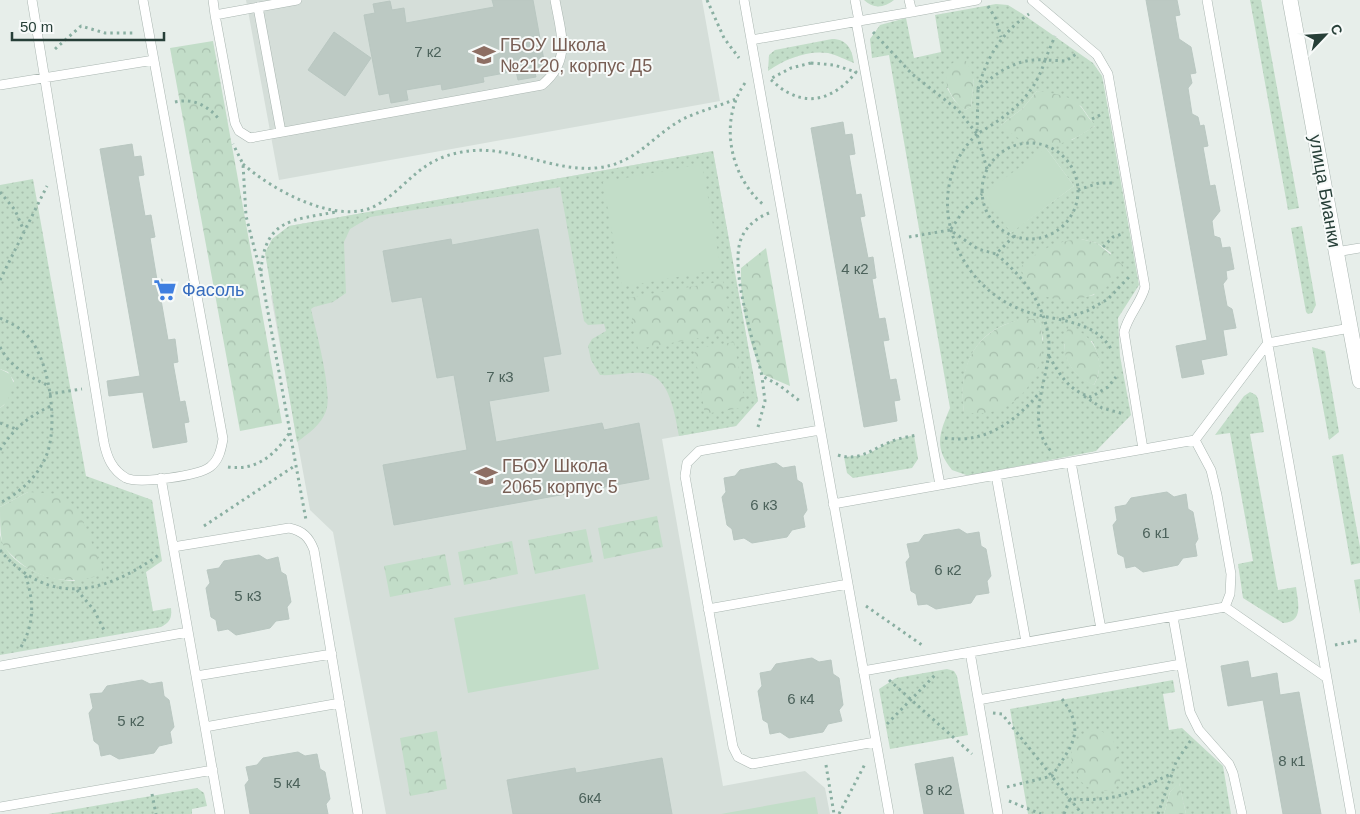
<svg xmlns="http://www.w3.org/2000/svg" width="1360" height="814" viewBox="0 0 1360 814" font-family="Helvetica,sans-serif">
<style>
.built{fill:#d5ded9}
.grass{fill:url(#grass-dots);fill-rule:evenodd}
.park{fill:url(#park-crowns)}
.pitch{fill:#c2ddc8}
.building{fill:#bcc9c3;stroke:#b9c7c1}
.lines{fill:none;stroke-linecap:round;stroke-linejoin:round}
.lane-casing{stroke:#aab6b1;stroke-width:10}
.street-casing{stroke:#aab6b1;stroke-width:16}
.path{stroke:#8aafa2;stroke-width:3;stroke-dasharray:2.5 4;stroke-linecap:butt}
.lane{stroke:#fff;stroke-width:9}
.street{stroke:#fff;stroke-width:15}
.labels{text-anchor:middle;dominant-baseline:central;stroke-width:4;stroke-linejoin:round;paint-order:stroke}
.number-label{font-size:15px;fill:#4c625b}
.education-label{font-size:18px;fill:#785e54;stroke:#f7faf9;text-anchor:start}
.street-label{font-size:18px;fill:#273f38;stroke:#f7faf9}
.shop-label{font-size:18px;fill:#366cbe;stroke:#f7faf9;text-anchor:start}
</style>
<defs>
<pattern id="grass-dots" width="8" height="8" patternUnits="userSpaceOnUse" patternTransform="scale(1.25)"><rect width="8" height="8" fill="#c2ddc8"/><path d="M2 2h.1M6 6h.1" fill="none" stroke="#a7bfad" stroke-width="1.8" stroke-linecap="round"/></pattern>
<pattern id="park-crowns" width="20" height="18" patternUnits="userSpaceOnUse" patternTransform="scale(1.25)"><rect width="20" height="18" fill="#c2ddc8"/><path d="M2 6a3 3 0 1 1 6 0M12 15a3 3 0 1 1 6 0" fill="none" stroke="#a7bfad"/></pattern>
</defs>
<rect width="100%" height="100%" fill="#e7eeea"/>
<!-- built -->
<path class="built" d="M 246,0 L 702,0 L 720,101 L 279,180 Z
M 713,151 L 758,401 L 736,426 L 662,439 L 723,786 L 805,771 L 825,788 L 830,814 L 386,814 L 333,532 L 310,510 L 271,296 L 296,268 L 289,226 Z"/>
<!-- grass -->
<path class="grass" d="M 864,0 L 894,0 C 884,8 873,9 864,0 Z
M 1250,0 L 1261,0 L 1299,208 L 1288,210 Z
M 996,4 L 1008,5 L 1021,13 L 1093,63 L 1102,76 L 1104,86 L 1139,285 L 1118,318 L 1120,356 L 1131,415 L 1096,451 L 969,476 L 952,470 C 933,447 940,432 950,408 L 889,55 L 872,58 L 870,39 L 880,25 L 906,18 L 914,58 L 941,52 L 935,15 ZM 974,78 L 971,107 L 965,110 L 954,100 L 947,88 ZM 1037,91 L 1081,106 L 1095,126 L 1072,140 L 1001,125 L 1023,108 ZM 1046,148 L 1074,186 L 1010,233 ZM 1081,239 L 1097,243 L 1111,253 L 1094,295 C 1072,299 1057,300 1036,291 ZM 1031,319 L 1039,320 L 1043,339 L 1019,397 L 998,409 L 964,412 C 957,363 979,322 1031,319 ZM 1092,341 C 1100,356 1102,370 1094,385 C 1075,375 1066,365 1064,344 Z
M 832,39 C 847,39 852,49 854,63 C 846,60 837,55 828,53 C 807,50 785,59 768,71 L 769,55 L 775,50 Z
M 713,151 L 758,401 L 736,426 L 679,436 C 675,416 670,374 643,373 C 628,372 614,376 600,375 L 591,360 L 588,346 L 592,339 L 606,331 L 604,324 L 588,325 L 584,321 L 560,187 L 370,217 L 350,229 L 344,242 L 346,293 L 333,302 L 314,307 L 311,309 C 316,331 333,393 326,411 C 321,425 309,433 297,442 L 265,253 L 272,239 L 289,226 Z
M 33,179 L 86,476 L 152,500 L 162,561 L 146,572 L 153,611 L 171,608 C 172,618 170,622 161,627 L 0,655 L 0,535 C 8,566 46,580 75,581 L 28,492 L 0,507 L 0,408 L 4,405 L 14,381 L 8,372 L 0,369 L 0,185 Z
M 1302,226 L 1316,305 L 1312,313 L 1308,314 L 1306,312 L 1291,228 Z
M 1312,347 L 1325,351 L 1339,432 L 1329,440 Z
M 1250,392 L 1256,395 L 1258,399 L 1264,432 L 1250,434 L 1278,590 L 1296,587 C 1298,603 1304,622 1283,623 L 1243,598 L 1238,564 L 1253,561 L 1230,433 L 1215,435 L 1244,396 Z
M 914,435 L 918,459 L 912,468 L 853,478 L 847,473 L 844,457 L 866,455 L 891,441 Z
M 1343,454 L 1360,547 L 1360,563 L 1351,565 L 1332,456 Z
M 1360,579 L 1360,614 L 1354,580 Z
M 947,669 L 954,671 L 957,676 L 968,735 L 890,749 L 879,689 L 896,678 Z
M 1173,680 L 1175,692 L 1163,694 L 1169,730 L 1182,728 L 1223,766 L 1231,814 L 1186,814 L 1179,783 L 1170,792 L 1164,814 L 1028,814 L 1010,709 Z
M 197,788 L 204,793 L 207,806 L 192,809 L 192,814 L 48,814 Z"/>
<!-- park -->
<path class="park" d="M 213,41 L 282,423 L 240,431 L 170,48 Z
M 959,59 L 966,61 L 974,78 L 971,107 L 965,110 C 949,99 935,70 959,59 Z
M 1037,91 C 1051,93 1072,95 1081,107 C 1086,113 1089,120 1096,125 C 1076,140 1047,154 1023,141 C 1015,137 1008,130 1001,125 L 1023,108 Z
M 1081,239 L 1097,243 L 1124,266 C 1119,273 1113,282 1106,287 C 1090,301 1053,305 1036,291 C 1029,285 1024,275 1020,268 C 1037,250 1057,241 1081,239 Z
M 766,248 L 790,386 L 762,374 C 748,339 740,306 741,268 Z
M 723,281 L 732,332 L 638,349 L 628,298 Z
M 1023,319 L 1039,319 C 1053,368 1019,423 964,412 C 957,366 975,329 1023,319 Z
M 1069,326 C 1095,336 1107,360 1094,385 C 1069,375 1057,350 1069,326 Z
M 734,342 L 746,407 L 705,414 L 694,349 Z
M 28,492 L 60,494 L 77,508 L 105,574 C 73,584 43,583 17,560 C 12,555 4,549 2,542 C 0,531 0,519 0,507 Z
M 657,516 L 663,547 L 604,559 L 598,528 Z
M 586,529 L 593,562 L 535,574 L 528,540 Z
M 512,541 L 518,574 L 464,585 L 458,552 Z
M 445,554 L 451,585 L 390,597 L 384,566 Z
M 1097,730 C 1121,736 1120,763 1120,784 C 1081,814 1046,739 1097,730 Z
M 437,731 L 447,789 L 410,796 L 400,738 Z
M 1179,782 L 1186,814 L 1164,814 L 1170,792 Z"/>
<!-- pitch -->
<path class="pitch" d="M 1046,148 L 1074,186 L 1011,233 L 983,194 Z
M 702,164 L 721,269 L 622,287 L 603,182 Z
M 0,369 L 10,374 L 14,384 L 7,402 L 0,408 Z
M 585,594 L 599,669 L 468,693 L 454,618 Z
M 815,797 L 818,814 L 721,814 Z"/>
<!-- building -->
<path class="building" d="M 492,0 L 533,0 L 545,66 L 534,68 L 536,77 L 518,80 L 516,71 L 483,77 L 484,82 L 442,90 L 441,84 L 406,90 L 408,100 L 391,103 L 389,93 L 379,95 L 364,15 L 375,13 L 373,4 L 390,1 L 392,10 L 404,8 L 406,23 L 494,7 Z
M 1146,0 L 1177,0 L 1180,15 L 1175,16 L 1179,39 L 1191,47 L 1196,73 L 1190,74 L 1192,83 L 1188,88 L 1192,114 L 1198,117 L 1200,126 L 1204,125 L 1208,146 L 1203,147 L 1210,186 L 1215,185 L 1220,211 L 1212,221 L 1214,236 L 1220,238 L 1222,248 L 1230,247 L 1234,269 L 1226,271 L 1227,279 L 1223,284 L 1227,306 L 1232,309 L 1236,328 L 1223,330 L 1227,355 L 1201,360 L 1204,374 L 1182,378 L 1176,346 L 1207,340 Z
M 334,32 L 371,58 L 345,96 L 308,70 Z
M 843,122 L 845,135 L 852,134 L 855,154 L 849,155 L 856,195 L 861,194 L 865,216 L 860,217 L 868,258 L 873,257 L 876,278 L 872,279 L 879,319 L 885,318 L 889,340 L 883,341 L 890,380 L 896,379 L 900,400 L 894,401 L 897,421 L 864,427 L 811,128 Z
M 132,144 L 134,157 L 141,156 L 144,175 L 138,176 L 145,216 L 151,215 L 155,237 L 150,238 L 157,280 L 162,279 L 166,300 L 161,300 L 168,340 L 175,339 L 178,362 L 173,363 L 180,402 L 185,401 L 189,422 L 184,423 L 187,442 L 153,448 L 143,392 L 109,396 L 107,381 L 140,376 L 100,149 Z
M 538,229 L 561,354 L 543,357 L 549,391 L 489,401 L 496,442 L 602,423 L 604,430 L 639,423 L 649,479 L 394,525 L 383,465 L 467,450 L 454,375 L 437,378 L 422,297 L 392,302 L 383,251 L 451,239 L 452,245 Z
M 776,463 L 783,468 L 795,466 L 797,480 L 802,483 L 807,510 L 803,516 L 805,527 L 792,530 L 787,537 L 752,543 L 744,538 L 734,540 L 732,529 L 727,525 L 722,497 L 726,492 L 724,478 L 735,476 L 740,470 Z
M 1167,492 L 1174,497 L 1186,494 L 1188,509 L 1193,512 L 1198,539 L 1195,544 L 1197,556 L 1183,558 L 1178,565 L 1143,572 L 1135,566 L 1126,568 L 1124,557 L 1118,554 L 1113,525 L 1117,520 L 1115,507 L 1126,505 L 1131,498 Z
M 959,529 L 967,534 L 979,532 L 981,546 L 986,549 L 991,576 L 987,581 L 989,593 L 976,595 L 971,603 L 936,609 L 927,604 L 918,605 L 916,594 L 911,591 L 906,562 L 910,557 L 907,544 L 919,542 L 924,535 Z
M 259,555 L 267,560 L 278,557 L 281,572 L 286,575 L 291,602 L 287,607 L 289,619 L 276,621 L 270,628 L 236,635 L 228,629 L 218,631 L 216,620 L 211,617 L 206,588 L 210,583 L 207,570 L 219,568 L 224,561 Z
M 812,658 L 819,662 L 831,660 L 833,674 L 839,678 L 843,705 L 839,710 L 842,721 L 828,724 L 823,732 L 789,738 L 780,732 L 770,734 L 768,723 L 763,720 L 758,691 L 762,686 L 760,673 L 771,671 L 776,664 Z
M 1248,661 L 1251,678 L 1277,673 L 1280,695 L 1299,692 L 1321,814 L 1283,814 L 1263,700 L 1228,706 L 1221,666 Z
M 142,680 L 150,684 L 162,682 L 164,696 L 169,700 L 174,727 L 170,732 L 172,743 L 159,746 L 154,753 L 119,759 L 110,754 L 101,756 L 99,745 L 94,741 L 89,713 L 93,708 L 90,694 L 102,693 L 107,686 Z
M 298,752 L 305,756 L 317,754 L 320,769 L 325,772 L 330,799 L 326,804 L 328,814 L 250,814 L 245,785 L 249,780 L 246,767 L 257,765 L 263,758 Z
M 953,757 L 964,814 L 924,814 L 915,764 Z
M 662,758 L 672,814 L 513,814 L 507,780 L 575,768 L 576,773 Z"/>
<g class="lines">
<defs>
<path id="lane" d="M 32,0 L 104,443 C 107,457 112,470 126,478 C 139,484 198,476 210,467 C 219,460 221,450 223,439 L 143,0
M 213,0 L 215,15
M 297,0 L 215,15 L 235,123 L 239,131 L 250,138 L 542,85 C 572,60 561,34 555,0
M 744,0 L 889,814
M 855,0 L 859,21 L 912,12 L 909,0
M 1032,0 L 1097,55 L 1108,74 L 1145,287 C 1141,303 1128,315 1124,332 L 1143,449
M 1207,0 L 1351,814
M 258,7 L 281,132
M 912,12 L 977,0
M 856,21 L 940,485
M 751,40 L 859,21
M 0,85 L 154,60
M 1336,252 L 1360,248
M 820,430 L 699,451 L 687,463 L 685,476 L 733,747 L 738,757 L 752,764 L 875,742
M 1195,440 L 1211,470 L 1217,495 L 1231,574 L 1230,594 L 1225,607
M 1071,462 L 1101,629
M 996,475 L 1026,642
M 161,478 L 205,727
M 833,504 L 1195,440 L 1268,343 L 1350,328
M 173,547 L 289,528 C 303,531 309,537 314,550 L 358,814
M 708,609 L 848,584
M 1173,617 L 1190,712 L 1199,730 L 1229,764 L 1233,773 L 1242,814
M 970,652 L 998,814
M 0,666 L 188,632
M 863,671 L 1225,607 L 1327,678
M 196,676 L 332,654
M 978,700 L 1181,664
M 0,807 L 213,770
M 220,814 L 205,727 L 340,703"/>
<path id="street" d="M 1290,0 L 1360,381"/>
</defs>
<!-- lane casing -->
<use href="#lane" class="lane-casing"/>
<!-- street casing -->
<use href="#street" class="street-casing"/>
<!-- path -->
<path class="path" d="M 707,0 L 724,38 L 739,58
M 988,6 L 996,19 L 1001,37
M 873,32 L 912,74 L 958,110 L 977,134 C 1009,115 1034,97 1045,60 L 1066,61 L 1076,54
M 55,49 L 81,26 L 105,33 L 136,33
M 811,63 L 834,65 L 856,72 C 840,93 815,107 789,93 C 782,90 776,84 770,79 L 791,68 Z
M 745,83 C 718,121 730,178 765,206
M 978,89 C 987,57 1001,33 1029,14
M 175,102 C 193,98 207,105 219,119
M 1092,119 L 1102,114
M 977,134 C 955,155 945,183 948,214 C 954,262 987,301 1034,314 C 1061,321 1096,322 1111,349
M982 191a48 48 0 1 1 96 0a48 48 0 1 1-96 0Z
M 243,164 C 272,190 339,227 377,205 C 410,185 418,160 462,152 C 508,143 551,172 596,168 C 637,164 650,137 683,119 C 700,111 719,106 736,99
M 987,169 L 977,134 L 978,90 C 997,71 1018,58 1045,60 L 1055,36
M 1078,190 L 1099,183 L 1114,183
M 0,192 L 15,210 L 24,231
M 769,213 C 756,218 744,228 740,242 C 731,274 754,343 762,376 L 779,385 L 801,402
M 951,229 L 964,210 L 982,194
M 1014,236 L 996,254 C 1024,277 1047,307 1049,344 C 1050,378 1023,422 1052,452
M 909,237 L 950,230 L 978,249 L 996,254
M 1103,247 L 1113,237 L 1122,234
M 261,271 C 265,219 292,220 336,212
M 0,280 L 47,186
M 0,318 C 13,324 25,330 33,343 C 50,368 57,422 48,451 C 40,475 21,492 0,503
M 1062,319 L 1087,311 L 1108,299 L 1129,277
M 0,347 C 10,367 28,376 47,385
M 1049,356 C 1060,375 1069,391 1091,397 L 1108,387 L 1116,377
M 49,394 L 82,389
M 1084,396 L 1102,408 L 1124,414
M 0,423 L 16,429
M 758,427 L 765,401 L 762,377
M 290,433 L 306,520
M 945,438 C 986,444 1016,421 1040,392
M 0,450 C 13,429 29,416 51,406
M 838,455 C 859,462 872,449 890,442 C 898,438 908,437 917,435
M 228,467 C 257,471 275,455 290,432 L 261,274 L 246,216 L 243,164 L 233,144
M 204,526 L 296,465
M 0,550 C 49,608 105,594 160,554
M 77,590 L 94,610 L 105,632
M 866,606 L 922,645
M 1335,645 L 1360,640
M 21,647 C 35,623 34,600 25,574
M 889,680 L 972,754
M 993,713 L 1002,714 L 1082,814
M 887,724 L 937,673
M 826,765 L 834,814
M 1007,787 L 1052,776 C 1071,746 1087,732 1062,699
M 152,794 L 156,814
M 1009,801 L 1041,814
M 839,814 L 865,764
M 1064,814 L 1070,799 C 1117,802 1130,793 1171,774
M 1158,814 L 1176,762 L 1191,740"/>
<!-- lane -->
<use href="#lane" class="lane"/>
<!-- street -->
<use href="#street" class="street"/>
</g>
<!-- icons -->
<defs>
<symbol id="school-bare" viewBox="-9 -9 18 18"><path d="M0-5L7-2L0 1L-7-2ZM-4 1L0 2.5L4 1V4Q0 6-4 4Z" fill="#8d6e63" stroke="#f7faf9" stroke-width="2.5" paint-order="stroke"/></symbol>
<symbol id="supermarket-bare" viewBox="-9 -9 18 18"><path d="M-6-5.5h2.5l.6 2H6L4.5 2H-2.5L-4.4-4H-6ZM-1.5 3.2a1.3 1.3 0 1 0 .1 0ZM3 3.2a1.3 1.3 0 1 0 .1 0Z" fill="#3f7fe0" stroke="#f7faf9" stroke-width="2.5" paint-order="stroke"/></symbol>
</defs>
<g fill-rule="evenodd">
<use href="#school-bare" x="468" y="39" width="32" height="32"/>
<use href="#supermarket-bare" x="149" y="274" width="32" height="32"/>
<use href="#school-bare" x="470" y="460" width="32" height="32"/>
</g>
<g class="labels">
<!-- number labels -->
<g class="number-label">
<text x="428" y="51">7 к2</text>
<text x="855" y="268">4 к2</text>
<text x="500" y="376">7 к3</text>
<text x="764" y="504">6 к3</text>
<text x="1156" y="532">6 к1</text>
<text x="948" y="569">6 к2</text>
<text x="248" y="595">5 к3</text>
<text x="801" y="698">6 к4</text>
<text x="131" y="720">5 к2</text>
<text x="1292" y="760">8 к1</text>
<text x="287" y="782">5 к4</text>
<text x="939" y="789">8 к2</text>
<text x="590" y="797">6к4</text>
</g>
<!-- education labels -->
<g class="education-label">
<text x="500" y="45">ГБОУ Школа<tspan x="500" dy="21">№2120, корпус Д5</tspan></text>
<text x="502" y="466">ГБОУ Школа<tspan x="502" dy="21">2065 корпус 5</tspan></text>
</g>
<!-- street labels -->
<g class="street-label">
<text transform="translate(1325 191) rotate(80)">улица Бианки</text>
</g>
<!-- shop labels -->
<g class="shop-label">
<text x="182" y="290">Фасоль</text>
</g>
</g>
<!-- north arrow -->
<g transform="translate(1325 35) rotate(65)" stroke="#f7faf9" stroke-width="4" paint-order="stroke">
<path d="M0-4L9 19L0 12L-9 19Z" fill="#273f38"/>
<text y="-8" font-size="14" font-weight="bold" text-anchor="middle" fill="#273f38">С</text>
</g>
<!-- scale -->
<path d="M12 32v8h152v-8" fill="none" stroke="#273f38" stroke-width="2.5"/>
<text x="20" y="32" font-size="15" fill="#273f38" stroke="#f7faf9" stroke-width="4" paint-order="stroke">50 m</text>
</svg>
